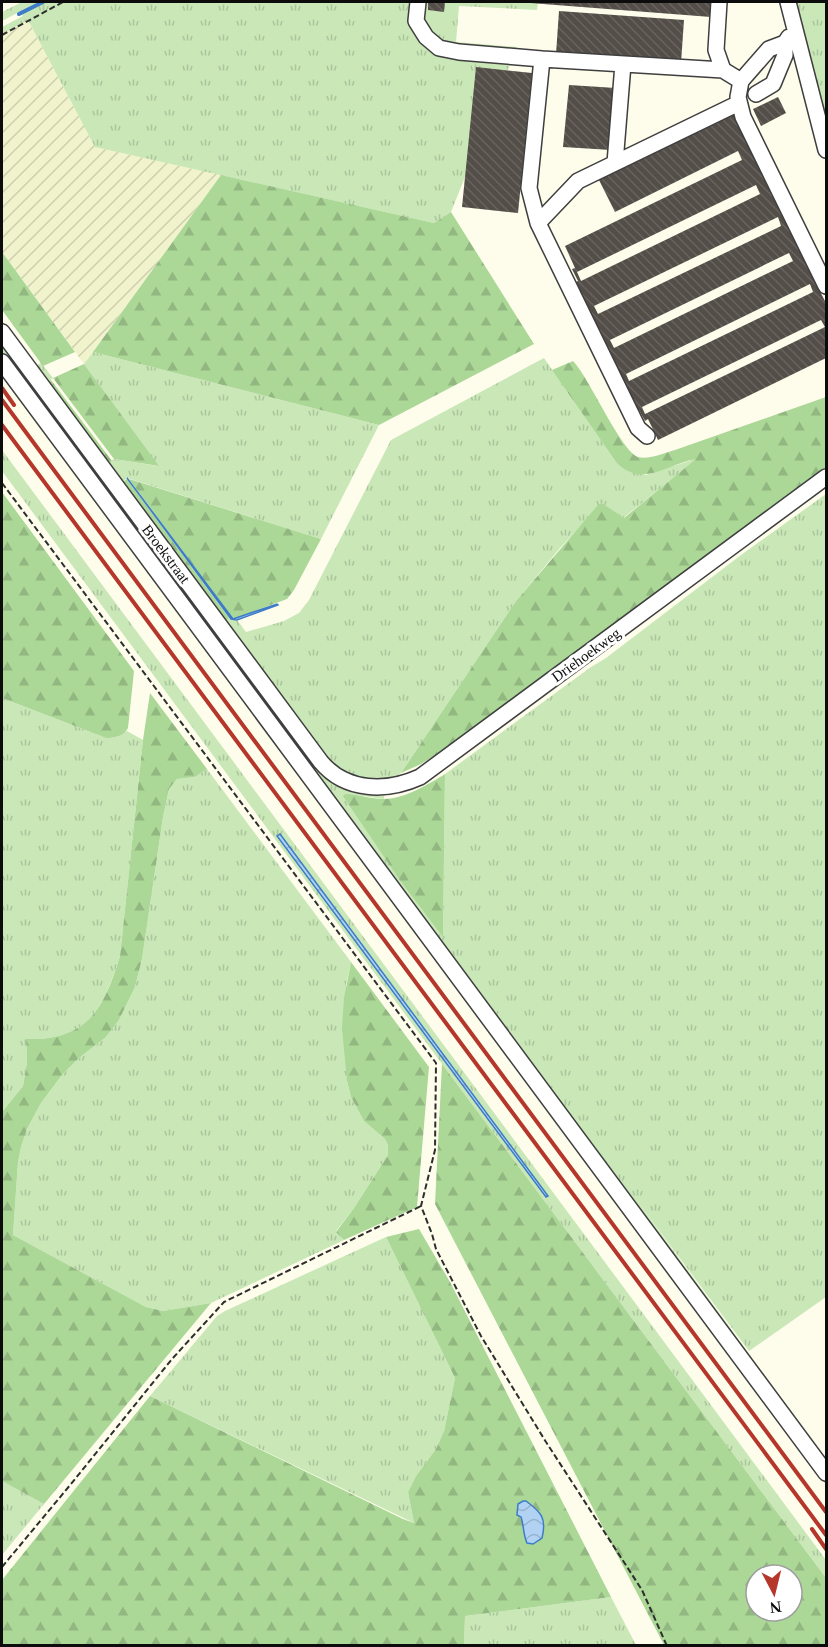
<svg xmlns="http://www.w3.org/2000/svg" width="828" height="1647" viewBox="0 0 828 1647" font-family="'Times New Roman',serif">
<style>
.farmland{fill:url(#farmland-furrows)}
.grass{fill:url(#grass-tufts)}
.forest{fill:url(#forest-firs);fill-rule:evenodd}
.water{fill:url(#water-waves);stroke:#3d7dc7;stroke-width:1.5}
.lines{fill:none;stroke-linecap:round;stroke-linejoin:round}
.stream{stroke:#3d7dc7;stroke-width:4}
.building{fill:url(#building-back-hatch);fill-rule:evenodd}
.minor-casing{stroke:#3f3f3f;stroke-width:18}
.path{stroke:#2e2e2e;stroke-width:2;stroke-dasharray:6 3;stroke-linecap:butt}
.minor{stroke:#fff;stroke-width:15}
.rail{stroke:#b5362a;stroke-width:4}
.labels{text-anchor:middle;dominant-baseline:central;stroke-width:6;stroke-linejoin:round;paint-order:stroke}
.street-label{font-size:15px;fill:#0c0c0c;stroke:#fff}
</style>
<defs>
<pattern id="farmland-furrows" width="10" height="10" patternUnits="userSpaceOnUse" patternTransform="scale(1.5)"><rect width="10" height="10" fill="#f1f3cd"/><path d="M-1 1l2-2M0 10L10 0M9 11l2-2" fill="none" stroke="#cdcfaf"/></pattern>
<pattern id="grass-tufts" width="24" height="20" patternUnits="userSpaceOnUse" patternTransform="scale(1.5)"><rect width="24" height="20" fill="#c9e7b7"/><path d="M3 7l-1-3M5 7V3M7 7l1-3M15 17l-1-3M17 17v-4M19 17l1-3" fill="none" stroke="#abc59c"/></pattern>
<pattern id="forest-firs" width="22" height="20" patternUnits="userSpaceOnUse" patternTransform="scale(1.5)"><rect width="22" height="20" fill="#abd797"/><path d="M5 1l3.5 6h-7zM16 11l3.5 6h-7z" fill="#92b781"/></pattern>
<pattern id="water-waves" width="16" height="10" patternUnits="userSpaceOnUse" patternTransform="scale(1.5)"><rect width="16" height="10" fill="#b2d2f3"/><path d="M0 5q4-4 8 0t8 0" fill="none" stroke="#98b3cf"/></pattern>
<pattern id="building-back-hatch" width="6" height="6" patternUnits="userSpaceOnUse" patternTransform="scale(1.5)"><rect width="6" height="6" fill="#544e49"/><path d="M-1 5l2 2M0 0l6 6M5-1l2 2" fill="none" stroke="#68635f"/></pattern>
</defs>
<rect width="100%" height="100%" fill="#fefdeb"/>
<!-- farmland -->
<path class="farmland" d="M 28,20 L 95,147 L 221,175 L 84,364 L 2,252 L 2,34 Z"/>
<!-- grass -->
<path class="grass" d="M 22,2 L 538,2 L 537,10 L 459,6 L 456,42 L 517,47 L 451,212 L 434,223 L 95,147 L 28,20 L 2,34 L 2,27 L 23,16 L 21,11 L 2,21 L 2,12 Z
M 794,2 L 826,2 L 826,127 Z
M 2,321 L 35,366 L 41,363 L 53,378 L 48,382 L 108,463 L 114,459 L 158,466 L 84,364 L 93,352 L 379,425 L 321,539 L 127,478 L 123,482 L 226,620 L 229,618 L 232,620 L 237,620 L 246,632 L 284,621 L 299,613 L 309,600 L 391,440 L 544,358 L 616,462 L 646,475 L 698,458 L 623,518 L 602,503 L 560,548 L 516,601 L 401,773 L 385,784 L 333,771 L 2,328 Z
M 2,336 L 319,764 L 385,791 L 384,799 L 349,794 L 443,936 L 445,774 L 591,667 L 606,658 L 741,555 L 826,494 L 826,1297 L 749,1351 L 632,1194 L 826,1459 L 826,1485 L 2,377 Z
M 2,450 L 826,1560 L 826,1578 L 442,1064 L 2,471 Z
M 2,698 L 106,738 L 117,737 L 127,731 L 143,740 L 120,956 C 103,1010 87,1041 26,1039 L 27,1062 L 23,1086 L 2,1112 Z
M 207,769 L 351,962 L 346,985 L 347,1081 L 351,1097 L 364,1121 L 385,1139 L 388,1145 L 388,1155 L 354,1208 L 336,1231 L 344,1240 L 211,1303 L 163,1311 L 146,1307 L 13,1235 L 18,1162 L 21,1147 L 27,1129 L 41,1103 L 62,1075 L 79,1058 L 106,1037 L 119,1020 L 135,987 L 142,959 L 163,817 L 169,789 L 177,779 L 195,777 Z
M 386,1237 L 455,1378 L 444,1431 L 436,1449 L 416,1476 L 408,1492 L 414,1523 L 150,1396 L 217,1316 L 225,1311 Z
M 2,1481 L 44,1504 L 2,1555 Z
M 611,1597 L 636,1645 L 464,1646 L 465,1616 Z"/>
<!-- forest -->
<path class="forest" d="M 221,175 L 434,223 L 451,212 L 534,344 L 379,425 L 93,352 Z
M 2,252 L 75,352 L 43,366 L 2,310 Z
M 573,361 C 589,377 621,451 638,457 C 649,460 664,453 675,450 L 826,397 L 826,467 L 479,728 L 421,764 L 401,773 L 516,601 L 598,505 L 602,503 L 624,518 L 696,459 C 667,464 642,489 616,462 L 552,370 Z
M 84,364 L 159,466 L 114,459 L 53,378 Z
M 51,380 L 112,461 L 108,463 L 47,382 Z
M 127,479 L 229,618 L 226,621 L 123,482 Z
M 129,479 L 321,539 L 294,590 L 287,599 L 233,619 Z
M 2,492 L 134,671 L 128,728 C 124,736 115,738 106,738 L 2,698 Z
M 150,693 L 207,769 L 195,777 L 177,779 L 169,789 L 163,817 L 142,959 L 135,987 L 119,1020 L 106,1037 L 79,1058 L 62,1075 L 41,1103 L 27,1129 L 21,1147 L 18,1162 L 13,1235 L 146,1307 L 163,1311 L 211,1303 L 44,1504 L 2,1481 L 2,1112 L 23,1086 L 27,1062 L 26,1039 C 87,1041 104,1009 120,956 L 143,740 Z
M 445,774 L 443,937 L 399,879 L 343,796 L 345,794 L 349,794 C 360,795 372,799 383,799 C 402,800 429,784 445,774 Z
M 351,962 L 429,1067 L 417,1207 L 344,1240 L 336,1232 L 354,1208 L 388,1155 L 388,1145 L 385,1139 L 364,1121 L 351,1097 L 347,1081 L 342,1028 L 344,998 Z
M 442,1064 L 826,1578 L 826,1645 L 664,1645 L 435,1204 ZM 756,1575 L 792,1575 L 792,1611 L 756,1611 Z
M 419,1229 L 450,1282 L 611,1597 L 465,1616 L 464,1645 L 2,1646 L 2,1580 L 150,1396 L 403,1519 L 414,1523 L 408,1492 L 416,1476 L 436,1449 L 444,1431 L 455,1378 L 386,1237 Z"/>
<!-- water -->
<path class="water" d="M 127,478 L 233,619 L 277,604 L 278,605 L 237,620 L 231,619 Z
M 280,834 L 548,1196 L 546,1197 L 277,836 Z
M 523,1501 L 526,1501 C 541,1512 547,1518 542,1538 L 533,1544 L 527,1543 C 523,1534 524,1526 521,1517 L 517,1515 L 518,1504 Z"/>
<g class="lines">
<!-- stream -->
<path class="stream" d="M 19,14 L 43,2"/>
</g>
<!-- building -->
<path class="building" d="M 428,2 L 445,2 L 444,12 L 428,10 Z
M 530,2 L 712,2 L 711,17 L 530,3 Z
M 559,11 L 684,20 L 681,63 L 556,54 Z
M 476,67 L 532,73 L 518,213 L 462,207 Z
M 569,85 L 616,88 L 611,150 L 563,147 Z
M 778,97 L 786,113 L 761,126 L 753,109 Z
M 735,113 L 766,181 L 816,281 L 815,282 L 826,303 L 826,358 L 658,440 L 648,419 L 645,421 L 639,410 L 633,413 L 571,284 L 578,281 L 572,269 L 575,268 L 565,246 L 742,160 L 738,151 L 615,212 L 598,178 ZM 756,185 L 760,194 L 581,281 L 577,272 ZM 778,217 L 781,226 L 598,314 L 594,306 ZM 789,253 L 793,261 L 614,348 L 610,340 ZM 810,284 L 813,292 L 629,381 L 626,374 ZM 821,320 L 825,327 L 645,414 L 642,407 Z"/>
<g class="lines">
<defs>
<path id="minor" d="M 418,2 L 416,21 L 426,37 L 439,48 L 459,52 L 542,59
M 719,2 L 716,50 L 723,70
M 788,2 L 826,150
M 785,43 L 769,49 L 741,81 L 738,97 L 743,117 L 826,286
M 756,94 L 773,84 L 785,55 L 785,43 L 789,37
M 615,163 L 623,64
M 538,223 L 529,188 L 542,59 L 723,70 L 741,81
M 2,332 L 321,762 C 346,792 387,792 420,777 L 826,477
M 2,362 L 826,1473
M 647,436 L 638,428 L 538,223 L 578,181 L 739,103"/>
</defs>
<!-- minor casing -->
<use href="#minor" class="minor-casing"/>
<!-- path -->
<path class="path" d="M 2,35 L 63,2
M 2,483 L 436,1063 L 435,1150 L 421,1206 L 432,1234 L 436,1249 L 481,1336 L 546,1442 L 642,1590 L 667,1646
M 2,1567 L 71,1484 L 172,1359 L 224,1302 L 421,1206"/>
<!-- minor -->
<use href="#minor" class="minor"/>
<!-- rail -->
<path class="rail" d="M 2,388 L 14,405
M 2,400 L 826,1512
M 2,425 L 826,1535
M 812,1529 L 826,1549"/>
</g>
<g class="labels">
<!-- street labels -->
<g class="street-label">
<text transform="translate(166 554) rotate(53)">Broekstraat</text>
<text transform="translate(586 655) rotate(-36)">Driehoekweg</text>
</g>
</g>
<!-- border -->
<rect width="828" height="1647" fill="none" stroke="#0c0c0c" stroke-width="6"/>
<!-- north arrow -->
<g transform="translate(774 1593) rotate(173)"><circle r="28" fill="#ffffff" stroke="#9e9e9e" stroke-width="1.5"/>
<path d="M0-4.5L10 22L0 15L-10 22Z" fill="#b5362a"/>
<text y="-9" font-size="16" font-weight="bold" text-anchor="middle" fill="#0c0c0c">N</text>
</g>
</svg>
